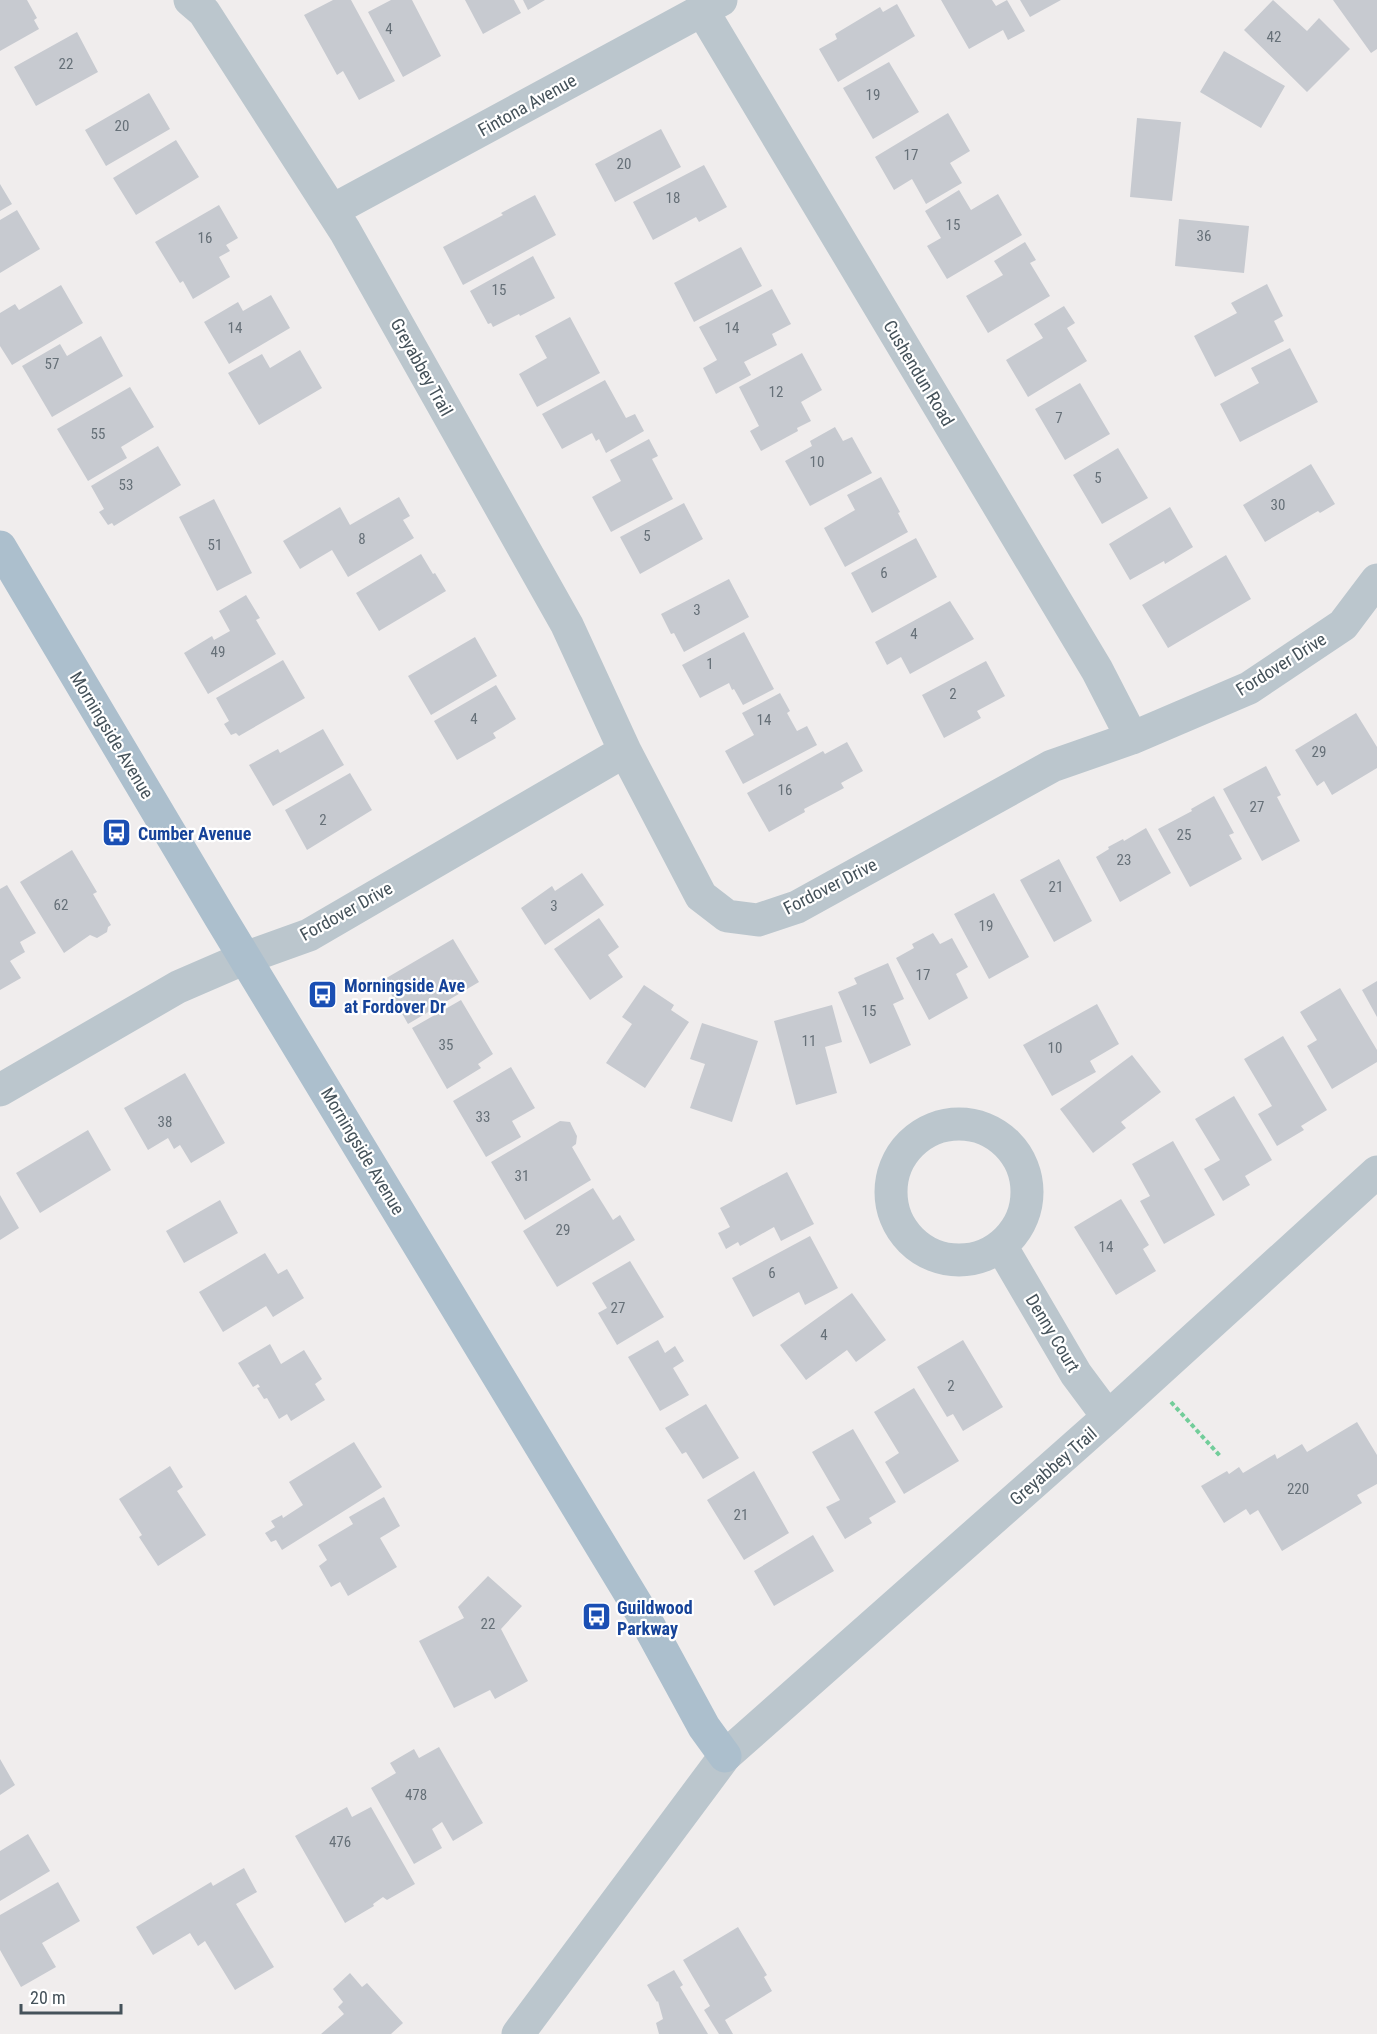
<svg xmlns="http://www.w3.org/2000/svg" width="1377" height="2034" viewBox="0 0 1377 2034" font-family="'Roboto Condensed',sans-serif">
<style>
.building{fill:#c7cad0}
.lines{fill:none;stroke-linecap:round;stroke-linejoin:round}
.path{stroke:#72cd9a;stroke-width:4;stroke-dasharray:4.5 3;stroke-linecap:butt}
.minor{stroke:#bbc6cd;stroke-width:33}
.major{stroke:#acbfcd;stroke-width:33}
.labels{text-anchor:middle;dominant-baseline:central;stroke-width:4.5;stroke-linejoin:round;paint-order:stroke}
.number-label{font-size:15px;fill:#667078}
.street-label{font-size:18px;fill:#45525a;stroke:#fff}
.transit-label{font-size:18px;font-weight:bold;fill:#164399;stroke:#fff;text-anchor:start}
</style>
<rect width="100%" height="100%" fill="#f0eded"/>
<!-- building -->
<path class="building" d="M 0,0 L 27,0 L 37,18 L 34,20 L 39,29 L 0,51 Z
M 333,0 L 351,0 L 395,81 L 359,100 L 343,71 L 337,75 L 304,15 Z
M 391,0 L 412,0 L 441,56 L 403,77 L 368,12 Z
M 465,0 L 514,0 L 521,13 L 483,34 Z
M 523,0 L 545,0 L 528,10 Z
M 941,0 L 992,0 L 996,6 L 1007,0 L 1025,31 L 1008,40 L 1003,30 L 969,49 Z
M 1020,0 L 1061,0 L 1030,17 Z
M 1273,0 L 1307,31 L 1319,18 L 1350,49 L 1307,92 L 1244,30 Z
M 1333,0 L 1377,0 L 1377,49 L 1371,53 Z
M 897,4 L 915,36 L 838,82 L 819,49 L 837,39 L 835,34 L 880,7 L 883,12 Z
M 77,32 L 98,72 L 36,106 L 14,67 Z
M 1224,51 L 1285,86 L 1261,128 L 1200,92 Z
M 889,62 L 919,112 L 873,139 L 843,88 Z
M 149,93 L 170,129 L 106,166 L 85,130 Z
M 948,113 L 970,151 L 950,163 L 962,183 L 926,204 L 912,179 L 894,190 L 875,157 Z
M 1137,118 L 1181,122 L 1172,201 L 1130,197 Z
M 661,129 L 681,167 L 615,202 L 595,164 Z
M 176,140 L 199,177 L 136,215 L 113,178 Z
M 704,165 L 727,207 L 699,222 L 696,217 L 653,240 L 633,202 Z
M 0,184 L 12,204 L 0,211 Z
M 959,190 L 971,210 L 998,194 L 1022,235 L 947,279 L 927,246 L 941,238 L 925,211 Z
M 535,195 L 556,235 L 463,285 L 443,247 L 503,215 L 501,213 Z
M 219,205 L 238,238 L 226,245 L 230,251 L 219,257 L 230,277 L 193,299 L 183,281 L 180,283 L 155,242 Z
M 17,210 L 40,249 L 0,273 L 0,220 Z
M 1179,219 L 1249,226 L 1244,273 L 1175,266 Z
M 1025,242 L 1036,260 L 1030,263 L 1050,296 L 988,333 L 966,296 L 1003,275 L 994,261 Z
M 741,247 L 762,286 L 694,322 L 674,283 Z
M 533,256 L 555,298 L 520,316 L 519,314 L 493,327 L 491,323 L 488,324 L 470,291 Z
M 1267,284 L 1283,316 L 1274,321 L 1284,341 L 1215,377 L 1194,336 L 1237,313 L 1231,303 Z
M 61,285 L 83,323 L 12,365 L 0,346 L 0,313 L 15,304 L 19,310 Z
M 772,289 L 791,324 L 772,334 L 777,345 L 744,362 L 751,375 L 716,394 L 703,368 L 717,360 L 699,327 Z
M 271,295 L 290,328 L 229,364 L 204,322 L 238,302 L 243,311 Z
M 1064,306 L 1075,323 L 1067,328 L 1087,361 L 1028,397 L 1006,360 L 1043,338 L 1034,324 Z
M 570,317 L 600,373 L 537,407 L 519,374 L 547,358 L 535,336 Z
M 101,336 L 123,376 L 52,417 L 22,366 L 60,344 L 67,356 Z
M 1290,348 L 1318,402 L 1240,442 L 1220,404 L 1259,383 L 1251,368 Z
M 300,350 L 322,388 L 259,425 L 228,373 L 262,354 L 270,368 Z
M 802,353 L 822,390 L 801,402 L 811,421 L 797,428 L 798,431 L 761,451 L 750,431 L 759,426 L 739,387 Z
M 605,380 L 626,418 L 635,414 L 644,431 L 606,453 L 599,439 L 596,441 L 592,433 L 562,449 L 542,414 Z
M 1080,383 L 1110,434 L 1065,460 L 1035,409 Z
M 130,387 L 154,427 L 121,447 L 127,458 L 88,481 L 57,429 Z
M 835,427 L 843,441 L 852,437 L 872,473 L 810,506 L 785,461 L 812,446 L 810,441 Z
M 649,439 L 658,456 L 652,459 L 673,499 L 611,532 L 592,497 L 621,481 L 610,460 Z
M 158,446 L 181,485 L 114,526 L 112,523 L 108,525 L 99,512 L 104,509 L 91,486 Z
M 1118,448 L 1148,498 L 1102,524 L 1073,475 Z
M 1311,464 L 1335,504 L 1320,513 L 1318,511 L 1265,542 L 1243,505 Z
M 881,477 L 900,512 L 898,513 L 908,532 L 845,567 L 824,528 L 855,510 L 847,495 Z
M 399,497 L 410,516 L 403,520 L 414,538 L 348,577 L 332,550 L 300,569 L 283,541 L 340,507 L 350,525 Z
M 214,499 L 252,573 L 217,591 L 179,517 Z
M 684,503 L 703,539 L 640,574 L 620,537 Z
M 1170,507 L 1193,547 L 1165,564 L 1164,561 L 1130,580 L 1109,544 Z
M 916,538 L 937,577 L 872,613 L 851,573 Z
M 421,554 L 433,574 L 435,573 L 446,591 L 379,631 L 356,593 Z
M 1226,555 L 1251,599 L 1168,648 L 1142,605 Z
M 729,579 L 749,617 L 684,652 L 674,633 L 671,634 L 661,614 Z
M 246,595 L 260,618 L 256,620 L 276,654 L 208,694 L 184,653 L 212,636 L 214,640 L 230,631 L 219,611 Z
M 950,601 L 974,639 L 910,674 L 901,657 L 887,665 L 875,642 Z
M 744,632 L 774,689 L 743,705 L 734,689 L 732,690 L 729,683 L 700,698 L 682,665 Z
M 475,637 L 497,676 L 431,715 L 408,676 Z
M 283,660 L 305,698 L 239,736 L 236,733 L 231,735 L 224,724 L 229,721 L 216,698 Z
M 986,661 L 1005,696 L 977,711 L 981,718 L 944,738 L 922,695 Z
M 496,685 L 516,719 L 493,733 L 496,738 L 457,760 L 434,721 Z
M 780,693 L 790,711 L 787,713 L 797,731 L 807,726 L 817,745 L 743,784 L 725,751 L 754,735 L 742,713 Z
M 1356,713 L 1377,747 L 1377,768 L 1332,795 L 1324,781 L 1317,786 L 1295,750 Z
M 323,729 L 344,765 L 273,806 L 249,765 L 278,749 L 280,753 Z
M 847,742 L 863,771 L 841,783 L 844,788 L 804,809 L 805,812 L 769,832 L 747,793 L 823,751 L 825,754 Z
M 1266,766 L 1281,795 L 1277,797 L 1300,841 L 1262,861 L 1223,789 Z
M 350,773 L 372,810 L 307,850 L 285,810 Z
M 1214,796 L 1234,833 L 1229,835 L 1242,859 L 1190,887 L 1158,829 L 1192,811 L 1191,809 Z
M 1146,828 L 1171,873 L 1120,902 L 1096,857 L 1109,849 L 1108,847 L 1123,839 L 1124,841 Z
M 72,850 L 97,892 L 93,894 L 111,925 L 108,927 L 107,932 L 97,938 L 90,935 L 64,953 L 20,882 Z
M 1059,859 L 1092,921 L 1054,942 L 1020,880 Z
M 582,873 L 604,905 L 545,945 L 521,908 L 552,886 L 555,891 Z
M 7,885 L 36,933 L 20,942 L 25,952 L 10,961 L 21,978 L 0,990 L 0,889 Z
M 994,893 L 1029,957 L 989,979 L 954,914 Z
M 599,918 L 619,947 L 608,955 L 623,977 L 590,1000 L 554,949 Z
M 933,933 L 940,944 L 952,938 L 968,967 L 956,974 L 968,998 L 929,1020 L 896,958 L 914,948 L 912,944 Z
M 453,939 L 479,982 L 408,1024 L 383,980 Z
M 888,963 L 904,999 L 893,1004 L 911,1045 L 870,1064 L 838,992 L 857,984 L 854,978 Z
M 1377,981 L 1377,1017 L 1362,990 Z
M 644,985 L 674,1005 L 671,1010 L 689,1022 L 645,1088 L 606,1063 L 632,1024 L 622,1017 Z
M 1340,988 L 1377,1050 L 1377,1062 L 1332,1089 L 1307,1046 L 1317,1040 L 1300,1012 Z
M 461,1000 L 493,1054 L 478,1064 L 481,1068 L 447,1089 L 412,1028 Z
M 1097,1004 L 1119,1044 L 1090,1061 L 1096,1072 L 1052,1096 L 1023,1045 Z
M 832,1005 L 842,1042 L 825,1047 L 837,1093 L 796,1105 L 774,1021 Z
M 702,1023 L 758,1041 L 732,1122 L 690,1108 L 705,1064 L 690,1059 Z
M 1283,1036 L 1327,1110 L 1301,1126 L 1304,1130 L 1277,1146 L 1258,1114 L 1272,1106 L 1244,1059 Z
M 1132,1055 L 1161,1092 L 1121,1122 L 1126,1128 L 1093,1153 L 1060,1109 Z
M 511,1067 L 535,1108 L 512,1121 L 521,1137 L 486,1157 L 453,1101 Z
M 185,1073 L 225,1143 L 191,1163 L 180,1145 L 174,1149 L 168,1138 L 148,1150 L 124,1108 Z
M 1234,1096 L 1272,1160 L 1245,1176 L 1250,1185 L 1223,1201 L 1204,1169 L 1220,1160 L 1195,1119 Z
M 560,1121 L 570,1122 L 577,1136 L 576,1144 L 572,1147 L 591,1180 L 525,1220 L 491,1162 Z
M 88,1130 L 111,1170 L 40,1213 L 16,1173 Z
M 1173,1141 L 1215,1215 L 1164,1244 L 1140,1201 L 1150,1196 L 1132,1164 Z
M 787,1172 L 814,1224 L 781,1241 L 774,1227 L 740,1246 L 738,1242 L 726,1249 L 718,1233 L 730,1227 L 720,1208 Z
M 593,1188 L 613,1220 L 620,1215 L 635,1240 L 557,1287 L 523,1231 Z
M 0,1195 L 19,1228 L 0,1240 Z
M 1121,1199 L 1149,1245 L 1143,1249 L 1156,1271 L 1116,1295 L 1074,1227 Z
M 220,1200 L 238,1233 L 184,1263 L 166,1231 Z
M 810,1236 L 838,1288 L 805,1305 L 799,1292 L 753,1317 L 732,1278 Z
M 265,1253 L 278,1274 L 287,1269 L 304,1298 L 273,1317 L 266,1306 L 223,1332 L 199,1292 Z
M 630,1261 L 664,1317 L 617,1345 L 598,1313 L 607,1308 L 592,1283 Z
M 852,1293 L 886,1340 L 856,1362 L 847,1350 L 806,1380 L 780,1345 Z
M 658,1340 L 665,1353 L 675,1346 L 684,1361 L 673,1368 L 689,1395 L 660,1411 L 628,1357 Z
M 963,1340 L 1003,1407 L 963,1431 L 953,1414 L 947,1417 L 917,1367 Z
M 270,1344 L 281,1364 L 304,1350 L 322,1379 L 315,1384 L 325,1400 L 291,1421 L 287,1414 L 279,1419 L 267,1398 L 264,1399 L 257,1388 L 260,1387 L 258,1384 L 253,1387 L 238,1363 Z
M 914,1388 L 959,1461 L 904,1494 L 885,1462 L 899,1453 L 874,1412 Z
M 706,1404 L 739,1458 L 703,1479 L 686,1452 L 682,1454 L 665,1428 Z
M 1357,1422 L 1377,1455 L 1377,1484 L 1357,1495 L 1362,1503 L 1282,1551 L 1258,1510 L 1250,1515 L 1246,1509 L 1224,1523 L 1201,1486 L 1227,1471 L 1229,1474 L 1239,1467 L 1243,1473 L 1275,1454 L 1277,1459 L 1302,1444 L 1307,1452 Z
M 853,1429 L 896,1502 L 869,1518 L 872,1523 L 845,1539 L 826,1507 L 840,1500 L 812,1452 Z
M 354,1442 L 382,1487 L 282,1550 L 276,1540 L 271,1542 L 265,1533 L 275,1527 L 271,1521 L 282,1515 L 283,1518 L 303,1505 L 289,1482 Z
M 170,1466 L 183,1487 L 177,1491 L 206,1535 L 158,1566 L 139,1537 L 142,1535 L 119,1499 Z
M 754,1471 L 789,1533 L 744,1560 L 707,1500 Z
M 384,1497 L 400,1526 L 380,1538 L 397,1567 L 348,1596 L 340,1582 L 331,1587 L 319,1566 L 327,1560 L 318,1545 L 353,1524 L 349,1517 Z
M 813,1535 L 834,1571 L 774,1606 L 754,1571 Z
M 488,1576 L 522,1606 L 501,1629 L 528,1681 L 495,1699 L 490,1690 L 454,1708 L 419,1641 L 464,1618 L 458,1607 Z
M 439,1747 L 483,1823 L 453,1841 L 442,1822 L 432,1829 L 442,1848 L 414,1864 L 371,1788 L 396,1773 L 390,1763 L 414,1749 L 419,1758 Z
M 0,1759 L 15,1785 L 0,1795 Z
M 347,1807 L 352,1817 L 371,1807 L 415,1884 L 387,1900 L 383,1897 L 373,1904 L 374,1906 L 345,1923 L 295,1836 Z
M 28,1834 L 50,1871 L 0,1901 L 0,1851 Z
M 244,1868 L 257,1892 L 236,1904 L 274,1967 L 235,1990 L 205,1941 L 198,1946 L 190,1933 L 153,1955 L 136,1927 L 211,1882 L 213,1886 Z
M 58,1882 L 80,1921 L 42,1943 L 56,1967 L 21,1987 L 0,1950 L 0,1915 Z
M 738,1927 L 767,1975 L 764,1977 L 772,1991 L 725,2020 L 733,2034 L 719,2034 L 704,2010 L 710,2006 L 683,1960 Z
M 674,1970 L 683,1985 L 680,1987 L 708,2034 L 659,2034 L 656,2023 L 663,2019 L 658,2001 L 657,2002 L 647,1985 Z
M 350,1973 L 362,1987 L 367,1983 L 403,2023 L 391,2034 L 321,2034 L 344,2014 L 338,2007 L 343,2002 L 333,1989 Z"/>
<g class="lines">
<!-- path -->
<path class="path" d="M 1171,1402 L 1221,1457"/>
<!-- minor -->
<path class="minor" d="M 190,0 L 204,12 L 345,231 L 567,625 L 625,751
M 702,10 L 1097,670 L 1132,738
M 333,210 L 721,0
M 0,1090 L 178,987 L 245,958 L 309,935 L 625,751 L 701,896 L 727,916 L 758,920 L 797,907 L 1052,766 L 1132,738 L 1249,688 L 1343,625 L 1377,580
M891 1192a68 68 0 1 1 136 0a68 68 0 1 1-136 0Z
M 1001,1246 L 1076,1374 L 1108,1417
M 518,2034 L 725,1756 L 1108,1417 L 1377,1172"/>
<!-- major -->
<path class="major" d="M 0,547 L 220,917 L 643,1615 L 704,1727 L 725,1756"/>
</g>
<!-- icons -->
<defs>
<symbol id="bus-square" viewBox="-11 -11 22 22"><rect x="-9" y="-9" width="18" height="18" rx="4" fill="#1a4fb4" stroke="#fff"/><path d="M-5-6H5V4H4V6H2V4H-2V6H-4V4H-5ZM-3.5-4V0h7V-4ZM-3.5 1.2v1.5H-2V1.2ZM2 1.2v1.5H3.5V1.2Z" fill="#fff"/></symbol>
</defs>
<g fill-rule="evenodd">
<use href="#bus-square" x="100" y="816" width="33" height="33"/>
<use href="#bus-square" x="306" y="978" width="33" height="33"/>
<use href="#bus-square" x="580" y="1600" width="33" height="33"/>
</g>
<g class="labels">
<!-- number labels -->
<g class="number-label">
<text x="389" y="29">4</text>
<text x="1274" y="37">42</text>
<text x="66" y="64">22</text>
<text x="873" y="95">19</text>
<text x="122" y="126">20</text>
<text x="911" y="155">17</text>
<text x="624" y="164">20</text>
<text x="673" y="198">18</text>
<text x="953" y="225">15</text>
<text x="1204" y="236">36</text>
<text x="205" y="238">16</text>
<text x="499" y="290">15</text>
<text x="235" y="328">14</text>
<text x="732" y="328">14</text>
<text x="52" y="364">57</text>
<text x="776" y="392">12</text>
<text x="1059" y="418">7</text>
<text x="98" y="434">55</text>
<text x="817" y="462">10</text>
<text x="1098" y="478">5</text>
<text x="126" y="485">53</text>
<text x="1278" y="505">30</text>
<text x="647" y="536">5</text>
<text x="362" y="539">8</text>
<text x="215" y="545">51</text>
<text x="884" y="573">6</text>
<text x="697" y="610">3</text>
<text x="914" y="634">4</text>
<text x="218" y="652">49</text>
<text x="710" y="664">1</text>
<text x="953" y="694">2</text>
<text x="474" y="719">4</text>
<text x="764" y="720">14</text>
<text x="1319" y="752">29</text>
<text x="785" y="790">16</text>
<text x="1257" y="807">27</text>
<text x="323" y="820">2</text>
<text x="1184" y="835">25</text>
<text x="1124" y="860">23</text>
<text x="1056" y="887">21</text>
<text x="61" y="905">62</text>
<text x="554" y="906">3</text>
<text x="986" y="926">19</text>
<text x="923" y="975">17</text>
<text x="869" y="1011">15</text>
<text x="809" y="1041">11</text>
<text x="446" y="1045">35</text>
<text x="1055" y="1048">10</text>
<text x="483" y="1117">33</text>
<text x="165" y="1122">38</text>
<text x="522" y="1176">31</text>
<text x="563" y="1230">29</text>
<text x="1106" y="1247">14</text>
<text x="772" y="1273">6</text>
<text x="618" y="1308">27</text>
<text x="824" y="1335">4</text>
<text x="951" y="1386">2</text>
<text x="1298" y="1489">220</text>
<text x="741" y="1515">21</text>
<text x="488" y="1624">22</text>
<text x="416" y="1795">478</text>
<text x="340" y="1842">476</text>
</g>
<!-- street labels -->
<g class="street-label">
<text transform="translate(527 105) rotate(-29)">Fintona Avenue</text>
<text transform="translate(422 367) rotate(61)">Greyabbey Trail</text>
<text transform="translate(919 373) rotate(59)">Cushendun Road</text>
<text transform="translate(1281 664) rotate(-32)">Fordover Drive</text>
<text transform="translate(112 735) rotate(59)">Morningside Avenue</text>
<text transform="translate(830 886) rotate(-27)">Fordover Drive</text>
<text transform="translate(346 911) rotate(-29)">Fordover Drive</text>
<text transform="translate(363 1151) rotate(59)">Morningside Avenue</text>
<text transform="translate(1053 1333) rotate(59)">Denny Court</text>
<text transform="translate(1053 1466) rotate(-41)">Greyabbey Trail</text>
</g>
<!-- transit labels -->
<g class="transit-label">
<text x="138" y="833">Cumber Avenue</text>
<text x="344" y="985">Morningside Ave<tspan x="344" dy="21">at Fordover Dr</tspan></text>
<text x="617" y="1607">Guildwood<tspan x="617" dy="21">Parkway</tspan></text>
</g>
</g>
<!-- scale -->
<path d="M21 2004v9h100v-9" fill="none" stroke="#45525a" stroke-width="3"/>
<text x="30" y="2004" font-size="18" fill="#45525a" stroke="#ffffff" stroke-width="4.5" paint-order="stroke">20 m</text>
</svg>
